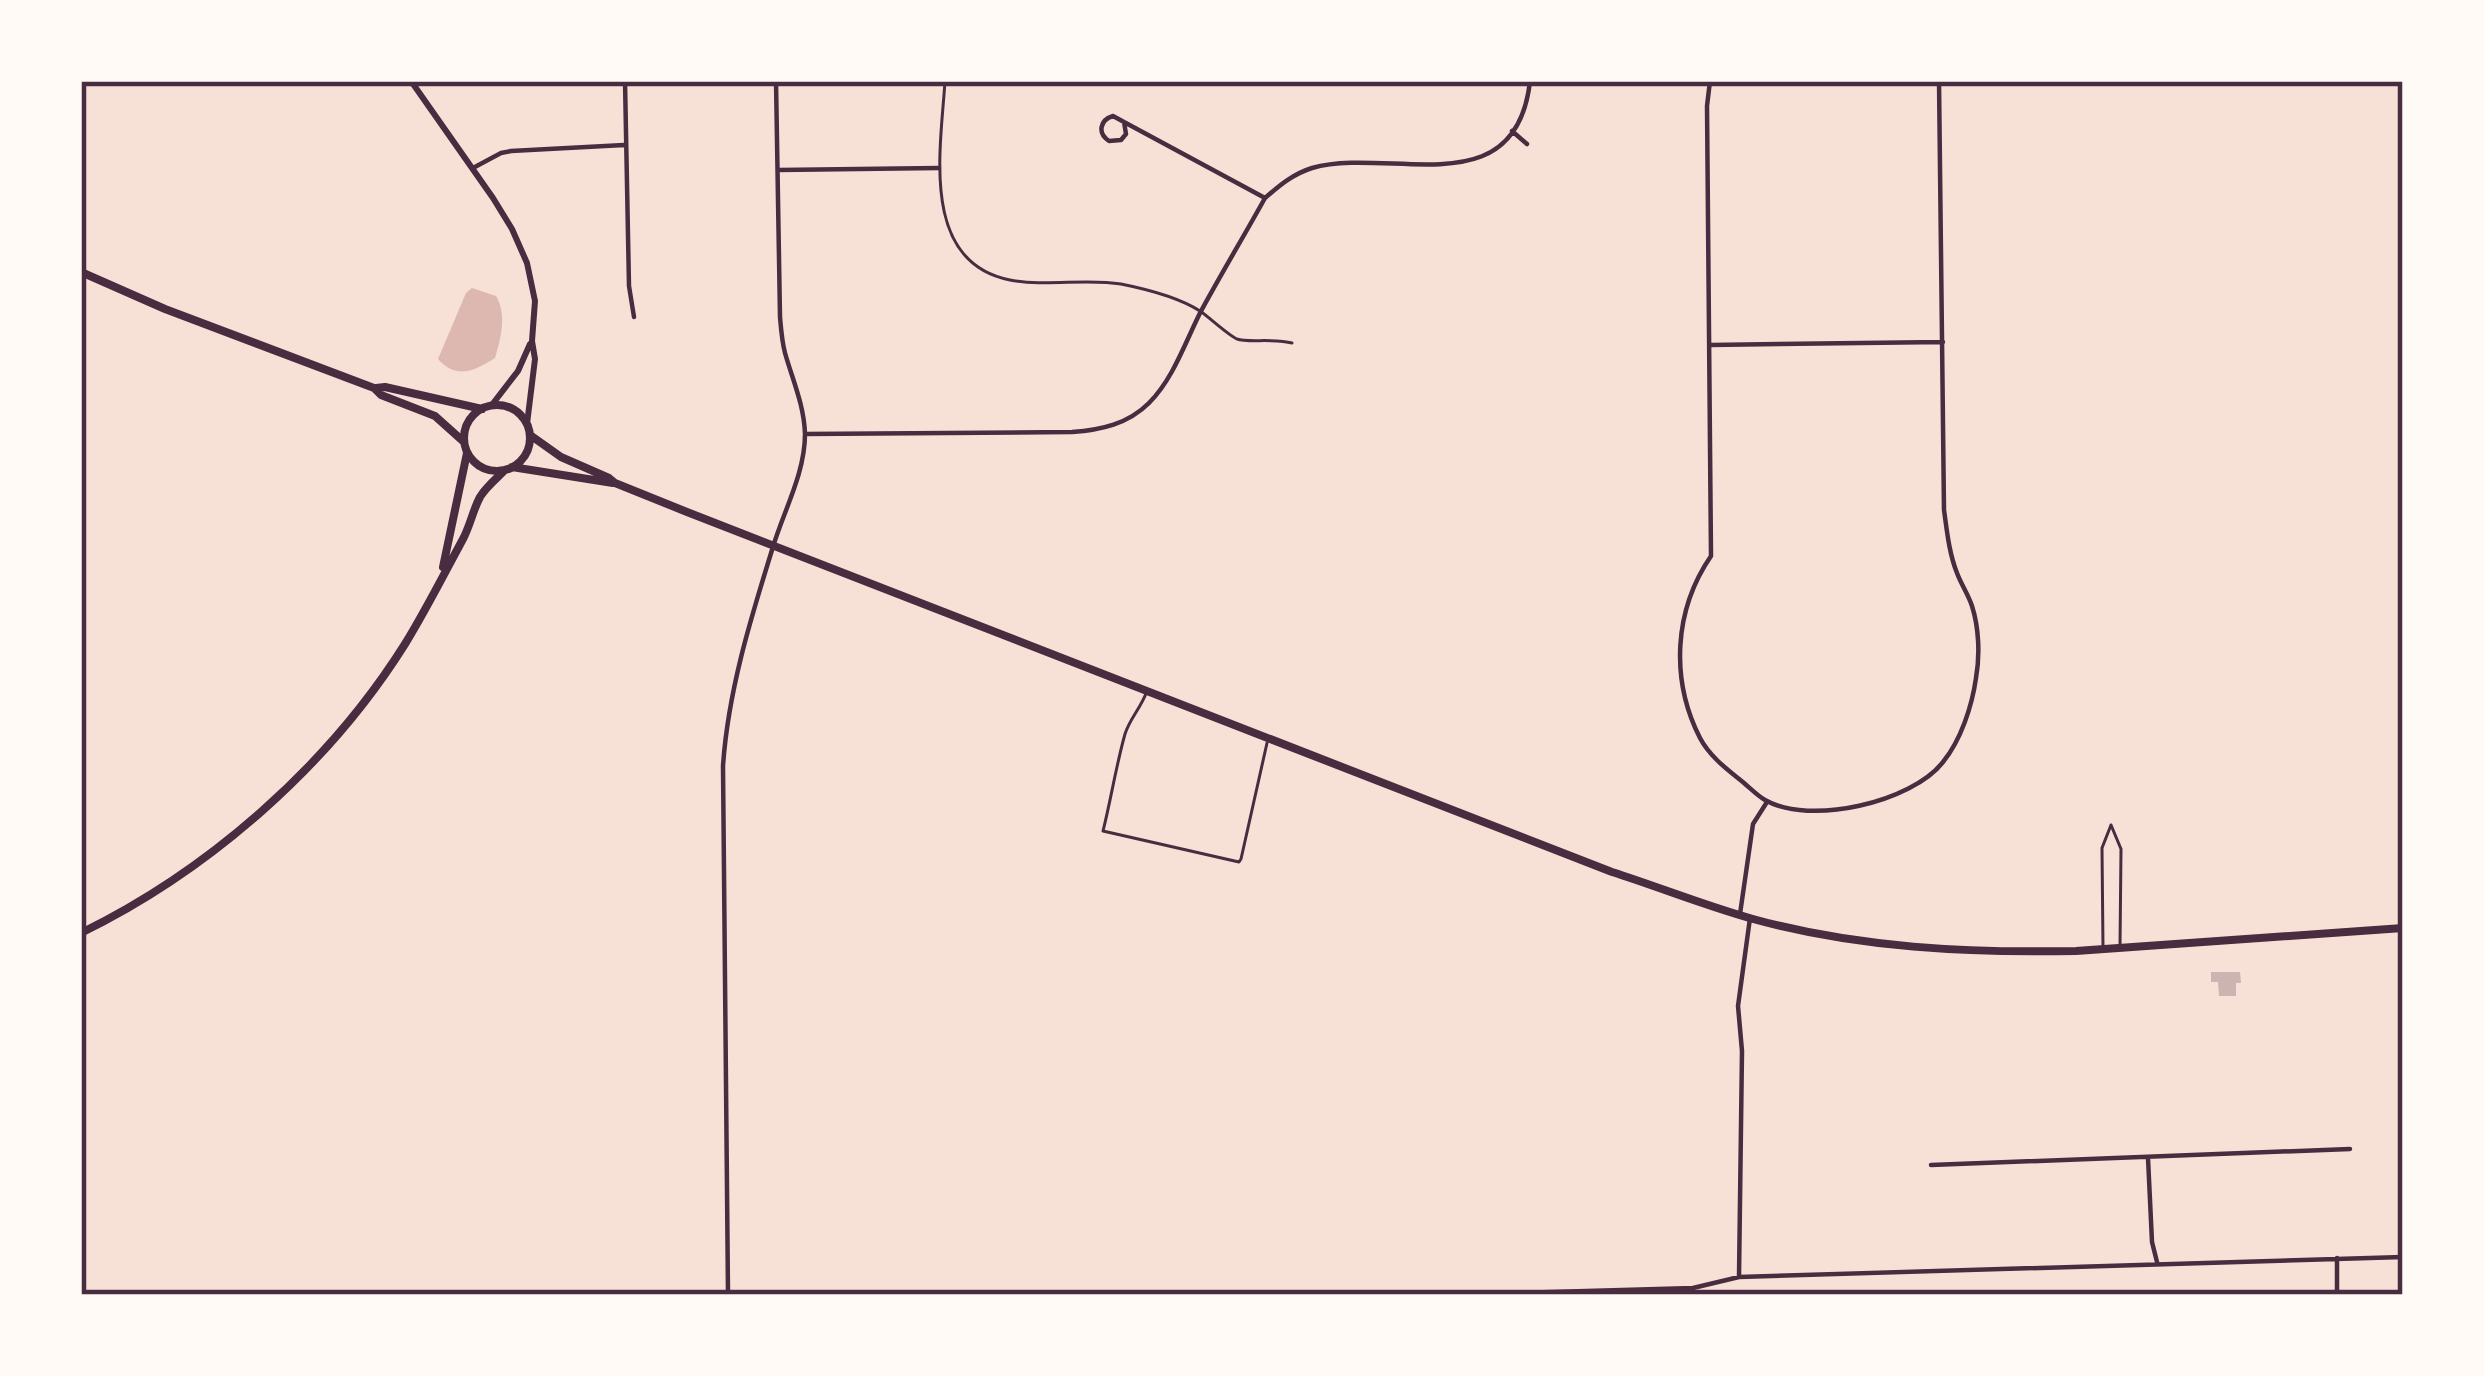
<svg xmlns="http://www.w3.org/2000/svg" width="2484" height="1376" viewBox="0 0 2484 1376" font-family="'PT Sans',sans-serif">
<style>
.water{fill:#dcb8b0}
.building{fill:#ccb4b1}
.lines{fill:none;stroke-linecap:round;stroke-linejoin:round}
.service{stroke:#4a2c40;stroke-width:3}
.minor{stroke:#4a2c40;stroke-width:4.5}
.tertiary{stroke:#4a2c40;stroke-width:6}
.primary{stroke:#4a2c40;stroke-width:8}
.neatline{fill:none;stroke:#4a2c40;stroke-width:4.5}
</style>
<rect width="100%" height="100%" fill="#f7e1d7"/>
<!-- water -->
<path class="water" d="M 472,288 L 496,296 C 507,315 501,337 495,358 C 474,371 457,380 438,359 L 466,293 Z"/>
<!-- building -->
<path class="building" d="M 2211,972 L 2240,972 L 2241,983 L 2236,983 L 2236,996 L 2219,996 L 2218,982 L 2211,982 Z"/>
<g class="lines">
<!-- service -->
<path class="service" d="M 945,81 C 941,147 919,262 1010,280 C 1046,287 1085,278 1121,284 C 1146,289 1178,297 1200,311 C 1209,317 1228,335 1237,339 C 1247,343 1274,338 1292,343
M 1147,691 C 1141,708 1130,718 1125,734 C 1116,766 1111,799 1103,831 L 1239,862 L 1241,859 L 1267,743
M 2111,825 L 2121,849 L 2120,946
M 2103,948 L 2102,848 L 2111,825"/>
<!-- minor -->
<path class="minor" d="M 625,81 L 629,286 L 634,317
M 1710,81 L 1707,106 L 1711,556 C 1674,610 1670,679 1700,738 C 1710,757 1728,770 1744,783 C 1751,789 1758,796 1765,800 C 1810,826 1912,802 1943,762 C 1961,740 1972,706 1976,678 C 1980,655 1979,628 1972,606 C 1968,594 1961,584 1957,573 C 1949,553 1947,531 1944,510 L 1939,81
M 1124,122 L 1113,116 C 1100,120 1097,133 1109,141 L 1121,140 L 1126,134 L 1124,122 L 1265,198
M 1512,131 L 1527,144
M 473,168 L 501,153 L 511,151 L 624,145
M 778,170 L 939,168
M 1710,345 L 1943,342
M 805,434 L 1072,432 C 1101,430 1128,424 1149,403 C 1173,379 1185,343 1200,313 C 1221,274 1244,236 1265,198 C 1280,185 1293,174 1312,168 C 1390,146 1516,208 1530,81
M 1740,914 L 1753,824 L 1767,802
M 2148,1158 L 2152,1242 L 2157,1262
M 1931,1165 L 2350,1149
M 2337,1258 L 2337,1295
M 1739,1277 L 1742,1051 L 1738,1006 L 1750,918
M 728,1295 L 723,766 C 728,692 750,621 772,550 C 783,512 805,474 805,434 C 804,405 793,381 785,353 C 782,342 781,329 780,317 L 776,81
M 1440,1295 L 1693,1288 L 1739,1277 L 2403,1257"/>
<!-- tertiary -->
<path class="tertiary" d="M 411,81 L 493,198 L 512,229 L 527,263 L 535,301 L 532,341 L 535,359 L 527,424
M 491,406 L 518,371 L 530,344"/>
<!-- primary -->
<path class="primary" d="M 81,272 L 165,309 L 374,388 L 381,395 L 435,416 L 464,442
M 376,388 L 385,387 L 482,409
M464 438a33 33 0 1 1 66 0a33 33 0 1 1-66 0Z
M 530,435 L 561,457 L 609,478 L 615,483 L 687,512 L 1612,872 C 1659,887 1706,906 1753,919 C 1858,948 1968,953 2076,951 L 2403,928
M 512,467 L 613,483
M 443,567 L 467,453
M 81,933 C 210,870 329,765 405,644 C 426,610 444,574 463,539 C 470,526 473,510 480,497 C 486,487 497,478 505,470"/>
</g>
<!-- border -->
<rect width="2484" height="1376" fill="none" stroke="#fffaf5" stroke-width="168"/>
<rect x="84" y="84" width="2316" height="1208" class="neatline"/>
</svg>
